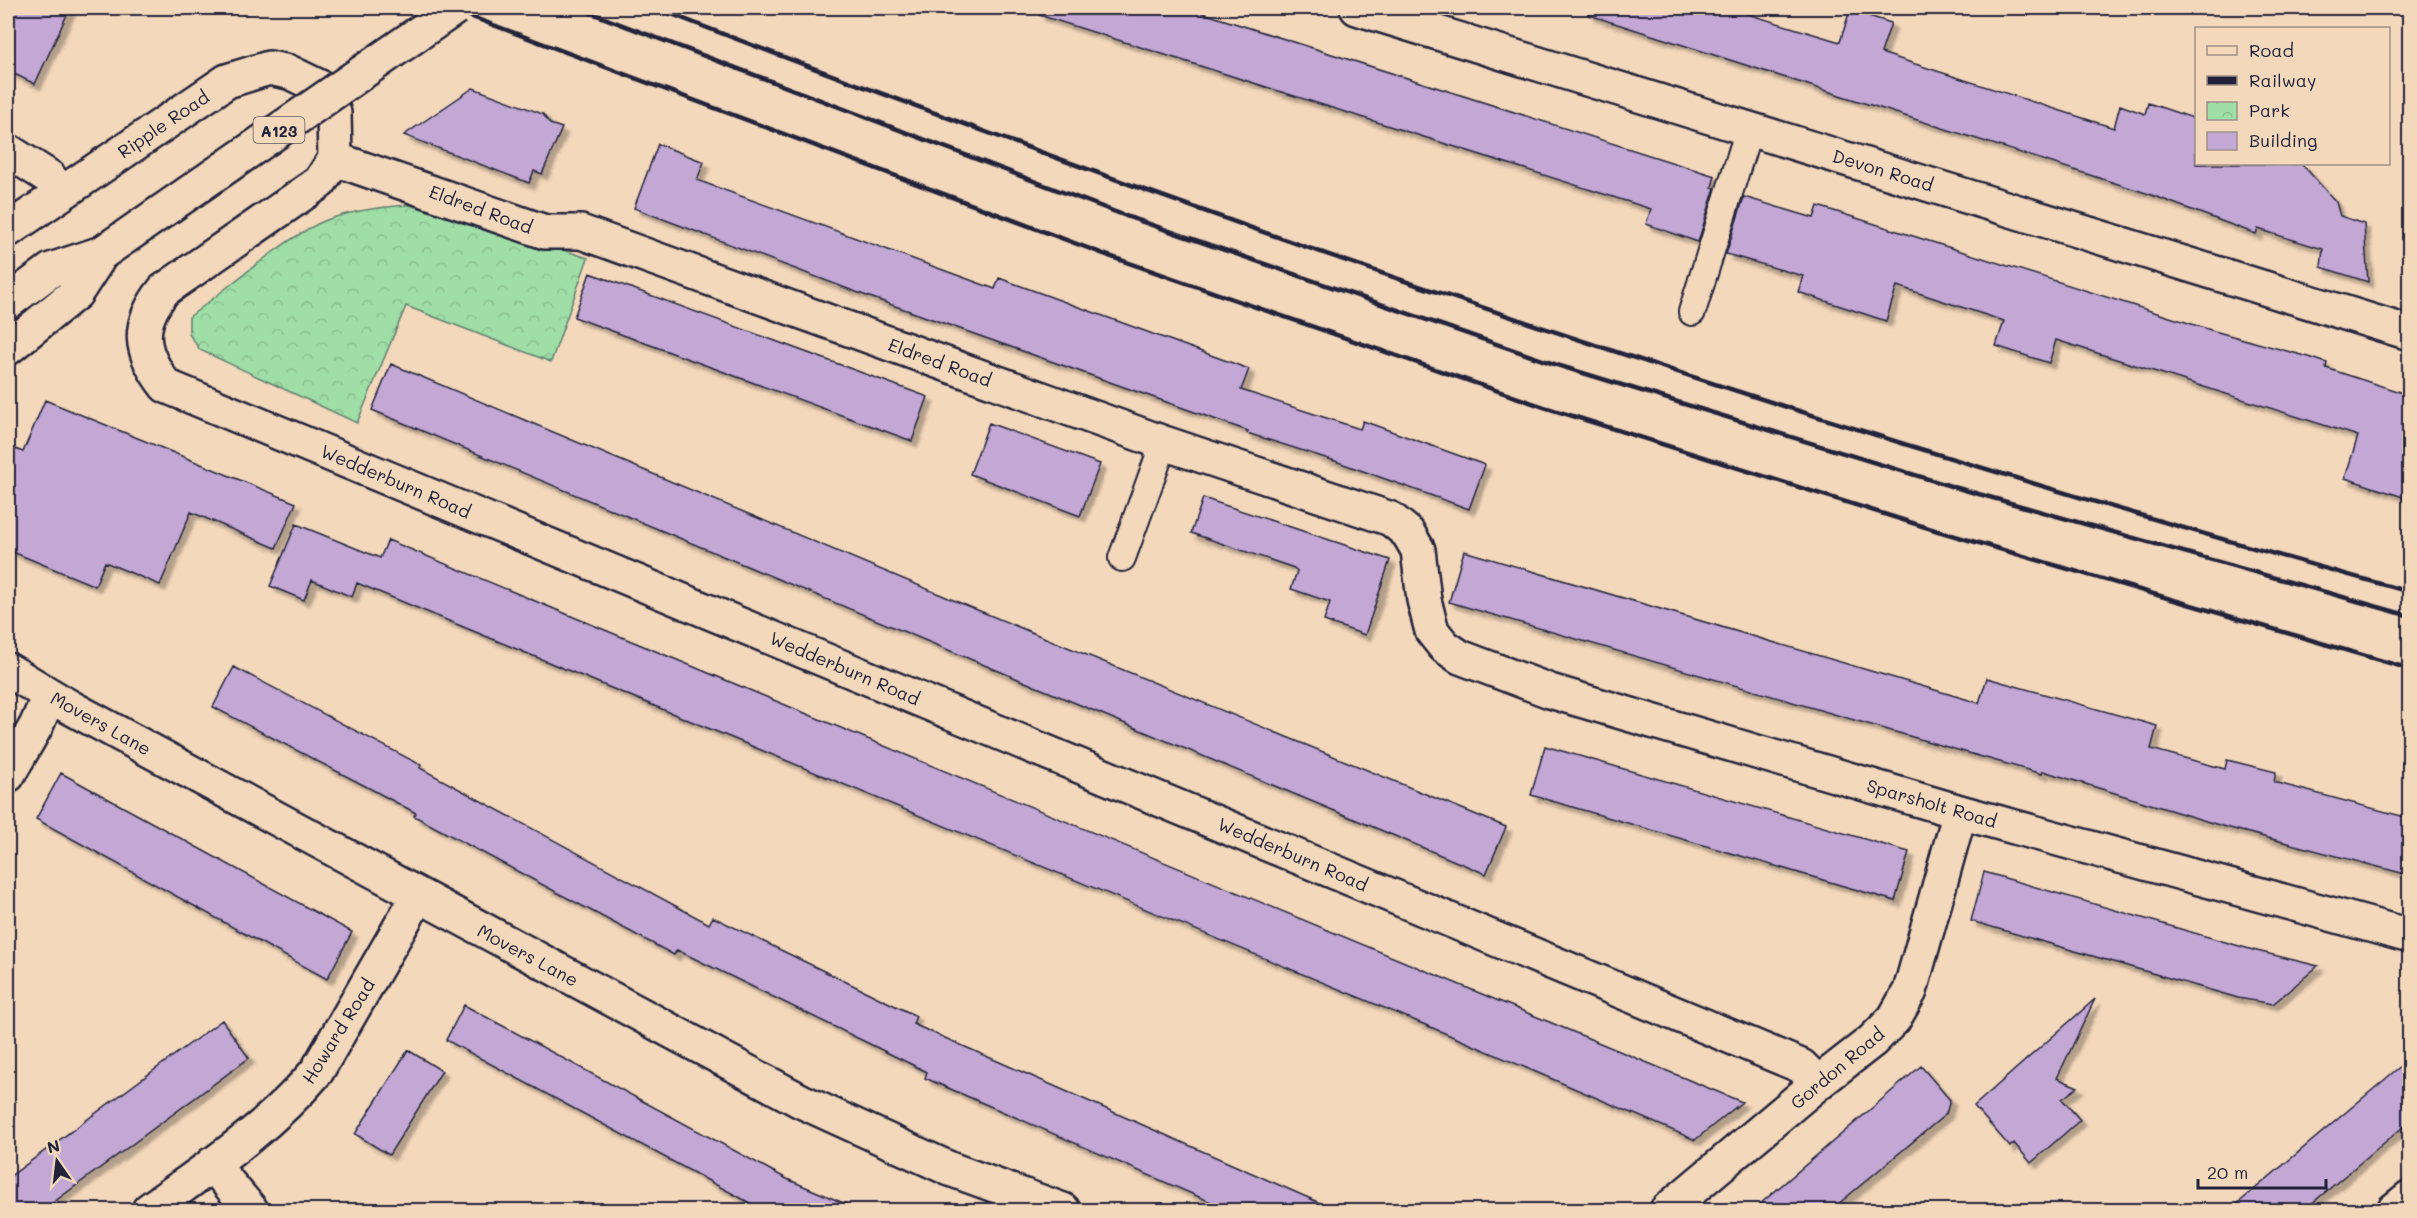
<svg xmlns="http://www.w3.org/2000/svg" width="2417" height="1218" viewBox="0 0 2417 1218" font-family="Mali,sans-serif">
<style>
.park{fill:url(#park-crowns);stroke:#608070;stroke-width:1.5}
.building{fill:#c3a7d5;stroke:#22223b;stroke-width:1.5;filter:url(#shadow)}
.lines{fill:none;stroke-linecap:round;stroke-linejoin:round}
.service-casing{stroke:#22223b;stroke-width:30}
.minor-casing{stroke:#22223b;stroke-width:38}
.tertiary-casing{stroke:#22223b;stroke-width:38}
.primary-casing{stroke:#22223b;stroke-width:38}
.service{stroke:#f4d8bb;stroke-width:26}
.minor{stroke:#f4d8bb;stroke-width:33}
.tertiary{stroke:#f4d8bb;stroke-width:33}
.primary{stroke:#f4d8bb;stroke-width:33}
.rail{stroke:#22223b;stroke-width:4.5}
.primary-bridge-casing{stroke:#22223b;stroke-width:38;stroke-linecap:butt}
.primary-bridge{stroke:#f4d8bb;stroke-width:33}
.labels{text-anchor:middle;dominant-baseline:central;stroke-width:5;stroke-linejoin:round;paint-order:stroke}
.shield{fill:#f4d8bb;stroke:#615961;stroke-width:1.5}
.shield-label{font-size:16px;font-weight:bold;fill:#22223b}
.street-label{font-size:18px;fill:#22223b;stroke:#f4d8bb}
</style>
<defs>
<pattern id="park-crowns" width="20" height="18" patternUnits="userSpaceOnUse" patternTransform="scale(1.5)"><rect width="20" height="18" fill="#9fdea6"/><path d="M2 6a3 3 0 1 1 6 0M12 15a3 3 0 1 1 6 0" fill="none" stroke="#89be90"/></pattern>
<filter id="shadow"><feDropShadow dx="5.5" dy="5.5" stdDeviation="1.5" flood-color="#0004"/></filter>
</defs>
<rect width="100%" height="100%" fill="#f4d8bb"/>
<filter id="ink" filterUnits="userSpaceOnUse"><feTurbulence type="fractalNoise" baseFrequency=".0167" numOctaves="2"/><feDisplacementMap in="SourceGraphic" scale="12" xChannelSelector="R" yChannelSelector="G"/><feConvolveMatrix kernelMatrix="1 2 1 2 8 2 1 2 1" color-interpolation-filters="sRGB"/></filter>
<g filter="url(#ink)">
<!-- park -->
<path class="park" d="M 419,204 L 588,258 L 551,362 L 406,306 L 357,423 L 200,350 L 189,334 L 189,317 C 227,289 283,239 324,221 C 355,209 387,207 419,204 Z"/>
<!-- building -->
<path class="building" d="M 8,8 L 70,8 L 35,84 L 8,71 Z
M 1040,8 L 1187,8 L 1715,176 L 1712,187 L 1715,188 L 1698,242 L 1646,224 L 1651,209 L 1039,15 Z
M 1590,8 L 1728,8 L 1840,42 L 1850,10 L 1891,23 L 1881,53 L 2114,128 L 2120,105 L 2145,114 L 2148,103 L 2196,119 L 2196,164 L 2302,164 L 2336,202 L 2340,216 L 2364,224 L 2368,282 L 2321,267 L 2323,249 L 2258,229 L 2256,234 L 2149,194 L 1589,15 Z
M 473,88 L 543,114 L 550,124 L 562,128 L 542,174 L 534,171 L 529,183 L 404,135 Z
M 658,144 L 704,162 L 697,180 L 995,289 L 999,278 L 1249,369 L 1241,390 L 1360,429 L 1363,421 L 1485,465 L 1469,509 L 1335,461 L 1247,433 L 1248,431 L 864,295 L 634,208 Z
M 1744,197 L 1814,218 L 1818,206 L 2214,331 L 2309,357 L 2327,363 L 2326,368 L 2409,395 L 2409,499 L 2345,478 L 2358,436 L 2056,340 L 2049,363 L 1996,346 L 2004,321 L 1897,286 L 1886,321 L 1798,292 L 1803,276 L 1726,254 Z
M 590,273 L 928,397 L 912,441 L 574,317 Z
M 391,364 L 970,607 L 1506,827 L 1486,874 L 372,410 Z
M 45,400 L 296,503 L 276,548 L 191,512 L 160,585 L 105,562 L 95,586 L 8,550 L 8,446 L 23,452 Z
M 989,423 L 1100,464 L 1080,516 L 970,474 Z
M 1203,498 L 1390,560 L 1365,635 L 1324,621 L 1330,602 L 1291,589 L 1297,571 L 1294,568 L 1191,533 Z
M 296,524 L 380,558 L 388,540 L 1742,1102 L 1695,1140 L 1428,1026 L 357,583 L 352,597 L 312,580 L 304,600 L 270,586 Z
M 1464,551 L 1979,703 L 1987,678 L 2157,726 L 2151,749 L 2225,769 L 2227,760 L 2276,772 L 2274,782 L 2409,818 L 2409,875 L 2222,826 L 2043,771 L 2042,774 L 1933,743 L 1449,602 Z
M 234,667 L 421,765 L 420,768 L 709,924 L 713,917 L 916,1016 L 913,1024 L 1336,1210 L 1229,1210 L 925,1078 L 927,1072 L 677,950 L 674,955 L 414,816 L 416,813 L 369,788 L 213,707 Z
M 1545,746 L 1909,852 L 1895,901 L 1531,795 Z
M 61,773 L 352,932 L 327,979 L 36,819 Z
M 1984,872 L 2253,950 L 2318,966 L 2273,1004 L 2238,998 L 1971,921 Z
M 2095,999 L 2057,1078 L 2078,1087 L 2062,1099 L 2080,1120 L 2031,1163 L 2014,1143 L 2010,1147 L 1974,1106 Z
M 464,1005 L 787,1179 L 860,1210 L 763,1210 L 446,1040 Z
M 222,1020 L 249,1058 L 43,1210 L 8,1210 L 8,1178 Z
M 408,1050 L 442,1071 L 389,1155 L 355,1134 Z
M 2409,1059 L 2409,1122 L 2304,1210 L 2230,1210 Z
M 1921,1066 L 1950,1100 L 1946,1114 L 1831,1210 L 1753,1210 Z"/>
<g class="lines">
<defs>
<path id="service" d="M 1692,312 L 1749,129
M 1122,558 L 1164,443"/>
<path id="minor" d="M 1357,8 L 2410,333
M 8,151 L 49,177 L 61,193
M 335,159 L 545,232 L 581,232 L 1164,443 L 1391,519 L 1408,533 L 1418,550 L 1424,600 L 1432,631 L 1444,646 L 1460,657 L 1550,691 L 1960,812 L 2410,936
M 8,230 L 227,81 L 269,68 L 289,72 L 324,89 L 334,113 L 335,159 L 320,182 L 164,290 C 136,325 139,351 166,386 L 1801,1066 L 1818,1083
M 8,775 L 36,726 L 49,696
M 212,1164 L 251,1210
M 149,1210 C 208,1168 270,1127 317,1071 L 418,896
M 1667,1210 L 1818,1083 L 1872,1041 L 1894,1019 L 1910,991 L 1960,812
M 2394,1210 L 2410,1197"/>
<path id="tertiary" d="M 8,670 L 68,706 L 801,1101 L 950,1169 L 1063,1210"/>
<path id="primary" d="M 8,302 L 51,270 L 102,253
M 8,348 L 76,293 L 102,253"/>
</defs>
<!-- service casing -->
<use href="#service" class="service-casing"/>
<!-- minor casing -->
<use href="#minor" class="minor-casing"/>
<!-- tertiary casing -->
<use href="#tertiary" class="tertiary-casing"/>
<!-- primary casing -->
<use href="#primary" class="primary-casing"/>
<!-- service -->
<use href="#service" class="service"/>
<!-- minor -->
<use href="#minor" class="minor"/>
<!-- tertiary -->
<use href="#tertiary" class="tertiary"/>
<!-- primary -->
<use href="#primary" class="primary"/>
<!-- rail -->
<path class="rail" d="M 448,8 L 1109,256 L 1544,407 L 1938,531 L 2410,669
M 578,8 L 1126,216 L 1557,365 L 1954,487 L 2410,616
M 656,8 C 765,51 876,91 986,132 C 1454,305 1928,459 2410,592"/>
<defs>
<path id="primary-bridge" d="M 102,253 L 455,8"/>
</defs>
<!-- primary-bridge casing -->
<use href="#primary-bridge" class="primary-bridge-casing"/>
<!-- primary-bridge -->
<use href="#primary-bridge" class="primary-bridge"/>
</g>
</g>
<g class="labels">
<!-- shield labels -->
<rect class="shield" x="253.5" y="117" width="51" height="26" rx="4.5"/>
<g class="shield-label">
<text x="279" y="130">A123</text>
</g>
<!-- street labels -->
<g class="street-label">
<text transform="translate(163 124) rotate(-34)">Ripple Road</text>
<text transform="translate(1883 170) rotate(17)">Devon Road</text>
<text transform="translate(481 209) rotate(20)">Eldred Road</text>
<text transform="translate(940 362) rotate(20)">Eldred Road</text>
<text transform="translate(396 481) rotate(23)">Wedderburn Road</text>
<text transform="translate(845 668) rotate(23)">Wedderburn Road</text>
<text transform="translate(101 723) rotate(29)">Movers Lane</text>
<text transform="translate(1932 803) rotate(16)">Sparsholt Road</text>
<text transform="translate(1293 854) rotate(23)">Wedderburn Road</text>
<text transform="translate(528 955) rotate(28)">Movers Lane</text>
<text transform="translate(338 1031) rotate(-58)">Howard Road</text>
<text transform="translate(1837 1068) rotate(-40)">Gordon Road</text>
</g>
</g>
<!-- margin -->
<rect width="2417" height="1218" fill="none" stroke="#f4d8bb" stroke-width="30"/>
<rect x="15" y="15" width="2387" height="1188" fill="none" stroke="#22223b" stroke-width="2" filter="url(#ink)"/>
<!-- legend -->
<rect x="2195" y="27" width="195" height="138" fill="#f4d8bb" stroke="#a08f88" stroke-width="1.5"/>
<rect x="2207" y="46" width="30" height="9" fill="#f4d8bb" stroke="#a08f88" stroke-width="1.5"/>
<text x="2249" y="57" font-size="18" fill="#22223b">Road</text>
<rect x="2207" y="76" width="30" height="9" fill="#22223b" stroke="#a08f88" stroke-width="1.5"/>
<text x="2249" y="87" font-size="18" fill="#22223b">Railway</text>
<rect x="2207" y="102" width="30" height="18" fill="url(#park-crowns)" stroke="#a08f88" stroke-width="1.5"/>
<text x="2249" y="117" font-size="18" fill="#22223b">Park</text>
<rect x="2207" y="132" width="30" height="18" fill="#c3a7d5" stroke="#a08f88" stroke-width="1.5"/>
<text x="2249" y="147" font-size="18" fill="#22223b">Building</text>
<!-- north arrow -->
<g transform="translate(57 1161) rotate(346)" stroke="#f4d8bb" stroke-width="4.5" paint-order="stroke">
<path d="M0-4.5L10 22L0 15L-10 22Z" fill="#22223b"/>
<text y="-9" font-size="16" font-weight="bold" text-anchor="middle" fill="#22223b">N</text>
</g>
<!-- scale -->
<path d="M2198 1179v9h128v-9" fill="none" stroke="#22223b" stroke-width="3"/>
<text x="2207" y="1179" font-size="18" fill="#22223b" stroke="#f4d8bb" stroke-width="4.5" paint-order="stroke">20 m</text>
</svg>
